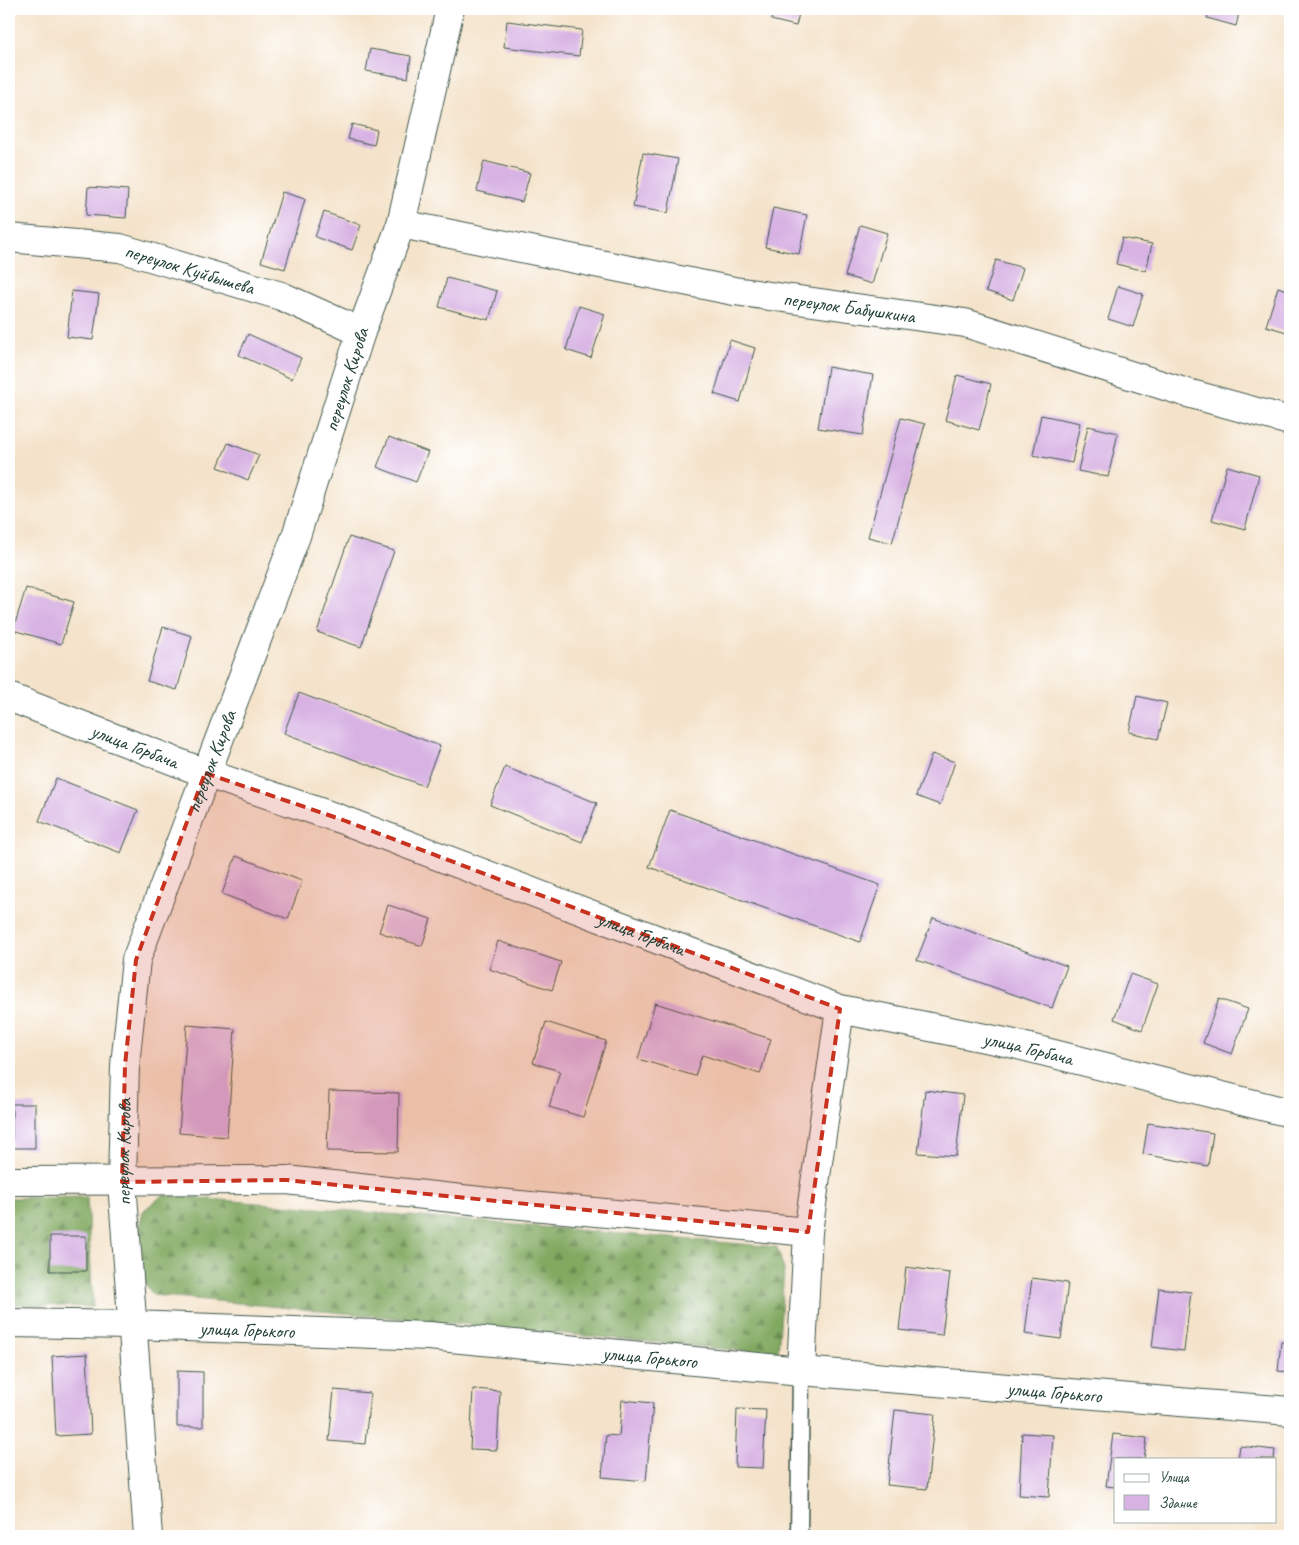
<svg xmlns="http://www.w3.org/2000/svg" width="1299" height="1545" viewBox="0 0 1299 1545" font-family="Caveat,sans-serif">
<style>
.forest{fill:url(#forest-firs);stroke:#50734a}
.building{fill:#d7b2e3}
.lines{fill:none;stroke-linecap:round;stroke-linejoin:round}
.service-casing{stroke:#3f564a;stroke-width:19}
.minor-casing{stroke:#3f564a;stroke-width:30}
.service{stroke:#fff;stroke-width:16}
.minor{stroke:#fff;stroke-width:28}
.marked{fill:#c8321e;fill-opacity:0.2;stroke:#c8321e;stroke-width:4;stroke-dasharray:10 6;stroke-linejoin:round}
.labels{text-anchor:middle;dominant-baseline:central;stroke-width:4;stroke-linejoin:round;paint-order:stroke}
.street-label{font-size:20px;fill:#1f3d34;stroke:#fff}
</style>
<defs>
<pattern id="forest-firs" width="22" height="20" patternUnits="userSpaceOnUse" patternTransform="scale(1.25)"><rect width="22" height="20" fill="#81a960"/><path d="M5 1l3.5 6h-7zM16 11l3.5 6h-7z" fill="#698b50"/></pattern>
</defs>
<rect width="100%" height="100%" fill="#fff"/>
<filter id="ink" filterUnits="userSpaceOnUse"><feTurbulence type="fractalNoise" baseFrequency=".02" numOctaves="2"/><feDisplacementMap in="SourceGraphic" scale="10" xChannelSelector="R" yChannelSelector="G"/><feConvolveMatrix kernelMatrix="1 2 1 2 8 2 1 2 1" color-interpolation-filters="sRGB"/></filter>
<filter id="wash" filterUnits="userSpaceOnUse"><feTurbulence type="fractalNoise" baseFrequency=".0096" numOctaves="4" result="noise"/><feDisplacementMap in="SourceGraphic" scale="20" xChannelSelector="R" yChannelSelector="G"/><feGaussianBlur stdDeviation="1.12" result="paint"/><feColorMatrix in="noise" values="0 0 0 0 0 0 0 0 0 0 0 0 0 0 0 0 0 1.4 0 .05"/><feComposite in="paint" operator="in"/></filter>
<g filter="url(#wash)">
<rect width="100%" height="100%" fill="#f4e3ca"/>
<!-- forest -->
<path class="forest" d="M 163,1195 L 777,1247 L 784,1270 L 778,1354 L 153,1295 L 139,1275 L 137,1239 L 143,1211 Z
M 87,1197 L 93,1307 L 9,1304 L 9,1198 Z"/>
<g id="blocks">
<!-- building -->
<path class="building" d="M 774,9 L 800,9 L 796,26 L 771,20 Z
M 1210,9 L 1240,9 L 1236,26 L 1207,18 Z
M 507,21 L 582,30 L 579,56 L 504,47 Z
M 370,49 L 411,56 L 408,78 L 366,71 Z
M 352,124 L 377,130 L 374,145 L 348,139 Z
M 643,153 L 678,159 L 668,213 L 633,207 Z
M 484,161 L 530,173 L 522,202 L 477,191 Z
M 88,187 L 128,190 L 126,218 L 86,215 Z
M 282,192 L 305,199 L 285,269 L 261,262 Z
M 773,208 L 807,215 L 799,254 L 765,247 Z
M 324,212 L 361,225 L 352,250 L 315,237 Z
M 860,225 L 887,233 L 872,284 L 845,276 Z
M 1122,238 L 1152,244 L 1146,271 L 1116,264 Z
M 996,260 L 1023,268 L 1013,300 L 986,291 Z
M 447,278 L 497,291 L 489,320 L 439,307 Z
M 1118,286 L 1143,294 L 1133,327 L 1108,319 Z
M 1278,287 L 1290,291 L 1290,333 L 1266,326 Z
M 72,291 L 99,294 L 93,340 L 67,337 Z
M 579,306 L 605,314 L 591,358 L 566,350 Z
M 248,334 L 301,358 L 292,379 L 239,355 Z
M 730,340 L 755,348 L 740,402 L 714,394 Z
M 828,367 L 873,375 L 863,435 L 818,428 Z
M 957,375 L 991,384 L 979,430 L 945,420 Z
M 1041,415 L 1080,423 L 1072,463 L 1033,455 Z
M 901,418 L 925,424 L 892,543 L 868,537 Z
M 1088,426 L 1118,433 L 1108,477 L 1078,471 Z
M 389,437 L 428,452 L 416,482 L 377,467 Z
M 228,443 L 259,455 L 248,480 L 218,467 Z
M 1227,466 L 1259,475 L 1245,529 L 1212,520 Z
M 349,537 L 394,551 L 361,647 L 317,632 Z
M 26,588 L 74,602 L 61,644 L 13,630 Z
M 163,627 L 192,636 L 177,690 L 147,681 Z
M 299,693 L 440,746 L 424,786 L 284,733 Z
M 1137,696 L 1167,703 L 1158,739 L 1129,732 Z
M 932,754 L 955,762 L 940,805 L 916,796 Z
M 505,767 L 597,803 L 582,842 L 490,805 Z
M 56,778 L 138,810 L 121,853 L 39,821 Z
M 670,810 L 880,885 L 860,942 L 649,867 Z
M 236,856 L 302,881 L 288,919 L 222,894 Z
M 388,905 L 431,919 L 422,946 L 379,932 Z
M 933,918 L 1067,966 L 1052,1008 L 917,960 Z
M 498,941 L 561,962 L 552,990 L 489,969 Z
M 1130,974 L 1158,984 L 1142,1030 L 1114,1019 Z
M 1219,999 L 1248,1009 L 1232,1054 L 1203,1043 Z
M 655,1003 L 771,1039 L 760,1074 L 702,1055 L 695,1076 L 638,1059 Z
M 546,1022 L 606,1041 L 583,1117 L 549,1107 L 560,1071 L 533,1063 Z
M 187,1025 L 235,1029 L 227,1137 L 179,1133 Z
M 925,1090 L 963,1095 L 956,1156 L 918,1153 Z
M 329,1091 L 399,1093 L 398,1152 L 327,1151 Z
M 12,1104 L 35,1104 L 35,1148 L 12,1148 Z
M 1148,1123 L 1213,1133 L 1208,1166 L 1143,1154 Z
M 50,1236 L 86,1236 L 86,1271 L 50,1271 Z
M 906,1267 L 950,1273 L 942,1335 L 899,1330 Z
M 1032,1278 L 1068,1283 L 1061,1339 L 1025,1334 Z
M 1159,1288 L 1191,1292 L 1184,1351 L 1152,1347 Z
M 1281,1342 L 1290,1342 L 1290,1372 L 1278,1371 Z
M 87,1354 L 91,1434 L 56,1436 L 52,1356 Z
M 177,1371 L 203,1372 L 203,1427 L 177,1427 Z
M 473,1389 L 500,1391 L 497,1450 L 470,1449 Z
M 334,1390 L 370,1393 L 365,1444 L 329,1441 Z
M 622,1400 L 653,1403 L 646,1481 L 602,1477 L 606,1435 L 619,1436 Z
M 737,1409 L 766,1410 L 763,1468 L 735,1467 Z
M 895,1410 L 935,1414 L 927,1489 L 887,1485 Z
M 1022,1433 L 1053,1435 L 1049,1497 L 1019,1495 Z
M 1113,1434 L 1147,1438 L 1144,1459 L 1115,1459 L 1115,1487 L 1106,1486 Z
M 1240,1446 L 1275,1450 L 1274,1459 L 1238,1459 Z"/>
</g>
</g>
<g filter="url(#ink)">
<use href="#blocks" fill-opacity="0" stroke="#3f564a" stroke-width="1"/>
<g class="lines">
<defs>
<path id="service" d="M 799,1536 L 801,1371"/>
<g id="minor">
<path id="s1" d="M 401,224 L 734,291 L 965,323 L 1184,392 L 1290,421"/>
<path id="s2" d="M 9,238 L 120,248 L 281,296 L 361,332"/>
<path id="s3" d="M 9,697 L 205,773 L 343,820 L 840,1009 L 1010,1043 L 1290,1113"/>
<path d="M 9,1181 L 286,1180 L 499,1203 L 808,1232"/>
<path id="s4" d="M 9,1323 L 132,1325 L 429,1336 L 801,1371 L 1290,1411"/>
<path d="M 801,1371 L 808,1232 L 840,1009"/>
<path id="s5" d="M 148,1536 L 122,1182 L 125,1065 L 136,960 L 296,536 L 361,332 L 401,224 L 450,9"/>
</g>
</defs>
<!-- service casing -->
<use href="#service" class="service-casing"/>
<!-- minor casing -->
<use href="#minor" class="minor-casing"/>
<!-- service -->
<use href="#service" class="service"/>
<!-- minor -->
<use href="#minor" class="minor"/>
</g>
</g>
<!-- marked area -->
<path class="marked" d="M 205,773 L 343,820 L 840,1009 L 808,1232 L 286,1180 L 122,1182 L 125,1065 L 136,960 Z"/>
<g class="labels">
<!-- street labels -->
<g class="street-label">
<text stroke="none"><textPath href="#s2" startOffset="184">переулок Куйбышева</textPath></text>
<text stroke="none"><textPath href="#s1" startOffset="456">переулок Бабушкина</textPath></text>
<text stroke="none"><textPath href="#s5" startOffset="1195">переулок Кирова</textPath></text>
<text stroke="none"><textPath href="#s3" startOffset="135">улица Горбача</textPath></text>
<text stroke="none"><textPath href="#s5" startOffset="790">переулок Кирова</textPath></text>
<text stroke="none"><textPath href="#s3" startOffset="675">улица Горбача</textPath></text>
<text stroke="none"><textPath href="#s3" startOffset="1080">улица Горбача</textPath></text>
<text stroke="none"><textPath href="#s5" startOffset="385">переулок Кирова</textPath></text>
<text stroke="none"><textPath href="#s4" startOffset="238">улица Горького</textPath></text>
<text stroke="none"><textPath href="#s4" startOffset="642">улица Горького</textPath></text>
<text stroke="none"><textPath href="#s4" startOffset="1048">улица Горького</textPath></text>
</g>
</g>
<!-- margin -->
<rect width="1299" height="1545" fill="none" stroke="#fff" stroke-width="30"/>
<!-- legend -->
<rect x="1114" y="1458" width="162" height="65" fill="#ffffff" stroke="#a5b1ae"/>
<rect x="1124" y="1474" width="25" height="8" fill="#ffffff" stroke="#a5b1ae"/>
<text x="1159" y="1482" font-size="15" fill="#1f3d34">Улица</text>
<rect x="1124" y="1495" width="25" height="15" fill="#d7b2e3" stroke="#a5b1ae"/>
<text x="1159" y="1508" font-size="15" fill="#1f3d34">Здание</text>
</svg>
